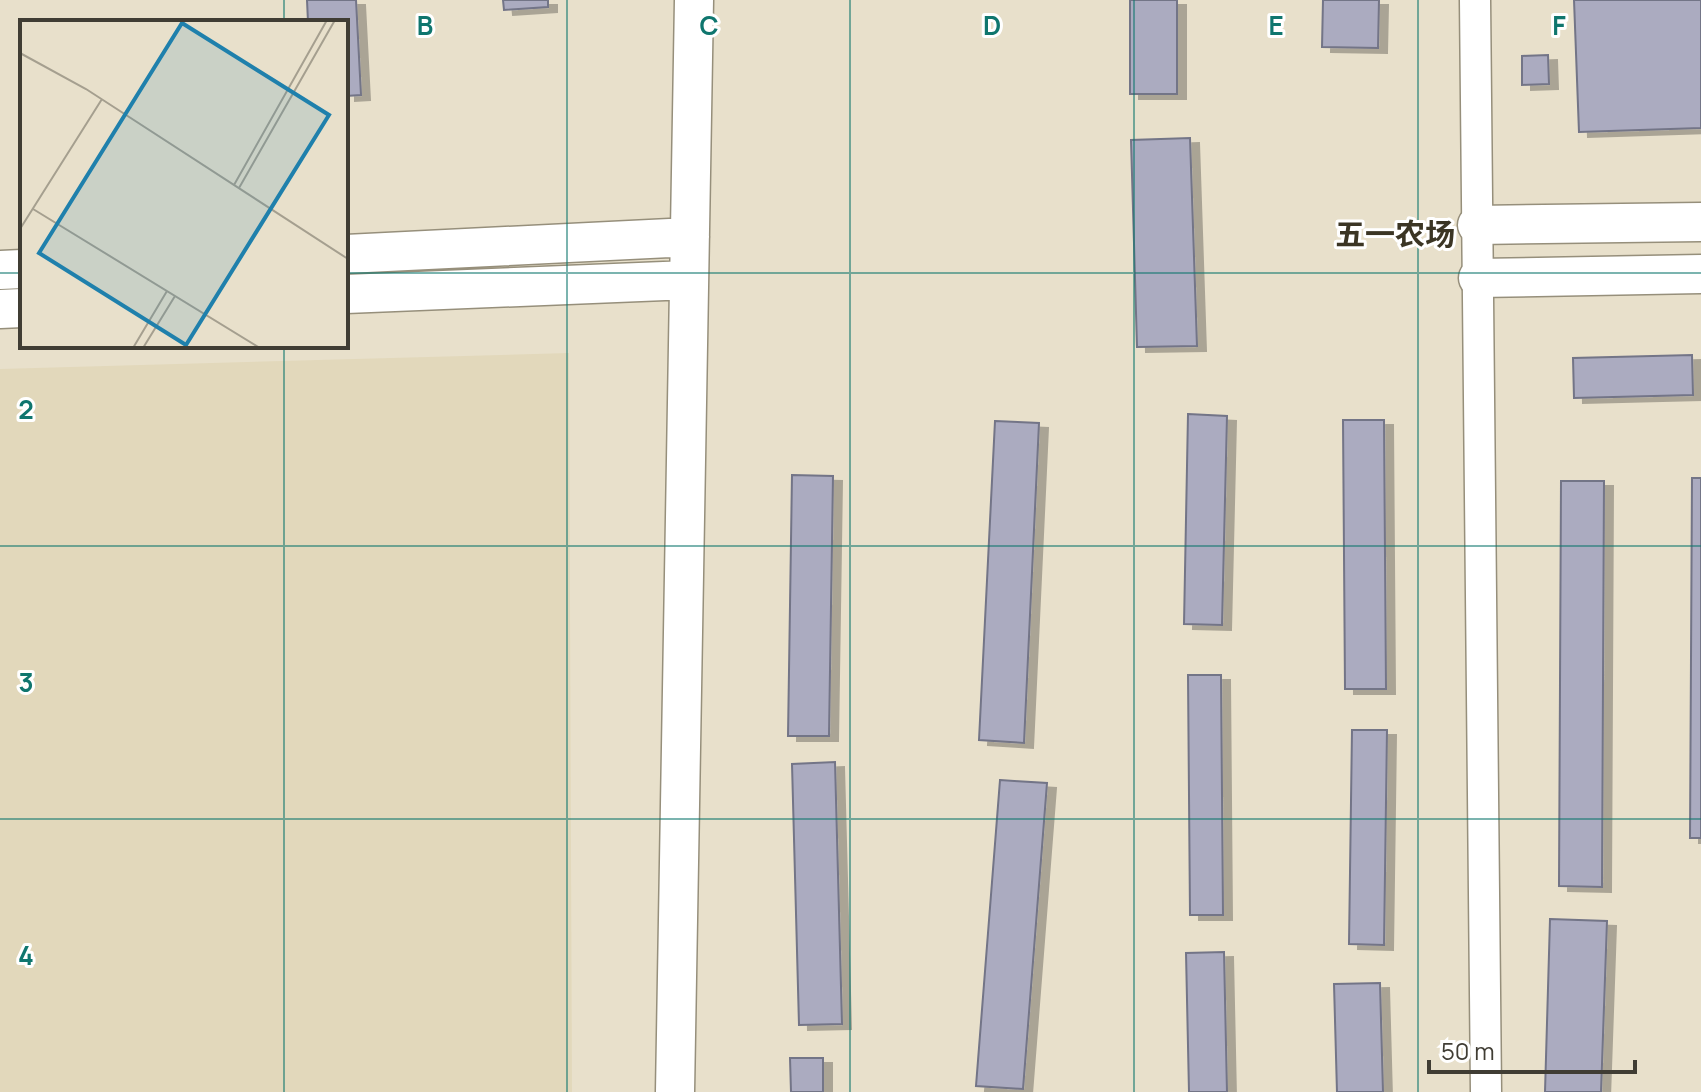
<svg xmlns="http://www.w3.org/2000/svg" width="1701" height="1092" viewBox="0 0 1701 1092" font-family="Manrope,'Noto Sans SC',sans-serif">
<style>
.built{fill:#e2d8bb}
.building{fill:#ababc0;stroke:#737487;stroke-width:2;filter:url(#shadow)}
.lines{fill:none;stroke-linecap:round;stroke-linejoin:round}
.minor-casing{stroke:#968f7b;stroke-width:33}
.tertiary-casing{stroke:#968f7b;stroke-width:41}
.minor{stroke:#fff;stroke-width:30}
.tertiary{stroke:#fff;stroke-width:38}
.grid{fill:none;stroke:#0f766e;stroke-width:2;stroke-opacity:0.55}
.labels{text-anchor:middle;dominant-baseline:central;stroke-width:6;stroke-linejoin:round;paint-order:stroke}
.district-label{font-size:30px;font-weight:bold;fill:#3b3524;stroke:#fff}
.inset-road{fill:none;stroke:#a59f8f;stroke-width:2}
.view{fill:#1f80ac;fill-opacity:0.15;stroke:#1f80ac;stroke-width:4}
.inset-edge{fill:none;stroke:#403d34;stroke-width:4}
.grid-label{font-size:26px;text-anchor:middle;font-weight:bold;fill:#0f766e;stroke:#fff;stroke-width:6;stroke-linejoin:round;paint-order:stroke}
</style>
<defs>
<filter id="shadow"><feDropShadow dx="9" dy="5" stdDeviation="0" flood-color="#0004"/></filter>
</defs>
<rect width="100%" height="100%" fill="#e8e0cb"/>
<!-- built -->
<path class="built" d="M 569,353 L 572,1092 L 0,1092 L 0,369 Z"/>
<!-- building -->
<path class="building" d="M 307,0 L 356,0 L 361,95 L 346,96 L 346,22 L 308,22 Z
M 503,0 L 548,0 L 548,7 L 504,10 Z
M 1130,0 L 1177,0 L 1177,94 L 1130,94 Z
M 1323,0 L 1379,0 L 1378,48 L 1322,47 Z
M 1574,0 L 1701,0 L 1701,128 L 1579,132 Z
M 1548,55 L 1549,84 L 1522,85 L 1522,56 Z
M 1190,138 L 1197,346 L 1137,347 L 1131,140 Z
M 1692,355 L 1693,395 L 1574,398 L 1573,358 Z
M 1188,414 L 1227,416 L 1222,625 L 1184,624 Z
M 1343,420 L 1384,420 L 1386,689 L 1345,689 Z
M 995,421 L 1039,423 L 1024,743 L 979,740 Z
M 792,475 L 833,476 L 829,736 L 788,736 Z
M 1692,478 L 1701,478 L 1701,838 L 1690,838 Z
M 1561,481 L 1604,481 L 1602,887 L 1559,886 Z
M 1188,675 L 1221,675 L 1223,915 L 1190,915 Z
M 1352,730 L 1387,730 L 1384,945 L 1349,944 Z
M 835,762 L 842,1024 L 799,1025 L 792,764 Z
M 1000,780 L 1047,783 L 1023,1089 L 976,1086 Z
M 1550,919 L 1607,921 L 1601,1092 L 1545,1092 Z
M 1224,952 L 1227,1092 L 1189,1092 L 1186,953 Z
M 1380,983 L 1383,1092 L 1337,1092 L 1334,984 Z
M 790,1058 L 823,1058 L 823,1092 L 791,1092 Z"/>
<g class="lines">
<defs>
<path id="minor" d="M 1475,0 L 1486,1092"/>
<path id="tertiary" d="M 1477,225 L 1701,222
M 346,254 L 690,237
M 0,270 L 22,269
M 1478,278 L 1701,274
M 346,294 L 689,280
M 0,309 L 22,308
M 675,1092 L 694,0"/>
</defs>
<!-- minor casing -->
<use href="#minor" class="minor-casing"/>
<!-- tertiary casing -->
<use href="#tertiary" class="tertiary-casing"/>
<!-- minor -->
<use href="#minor" class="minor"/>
<!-- tertiary -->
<use href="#tertiary" class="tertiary"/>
</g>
<!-- grid -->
<path class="grid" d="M 284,0 L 284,22M 567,0 L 567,1092M 850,0 L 850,1092M 1134,0 L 1134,1092M 1418,0 L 1418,1092M 0,273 L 22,273M 346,273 L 1701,273M 284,346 L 284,1092M 0,546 L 1701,546M 0,819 L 1701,819"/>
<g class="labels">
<!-- district labels -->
<g class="district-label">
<text x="1395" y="233">五一农场</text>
</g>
</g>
<!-- overview -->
<g transform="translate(20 20)">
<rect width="328" height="328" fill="#e8e0cb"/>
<path class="inset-road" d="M 0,33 L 66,69 L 328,239M 214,165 L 307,0M 219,168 L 315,0M 13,189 L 240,328M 0,209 L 82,79M 113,328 L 147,271M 123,328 L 155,276"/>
<path class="view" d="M 162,3 L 309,95 L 166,325 L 19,233 Z"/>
<rect width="328" height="328" class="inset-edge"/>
</g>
<g class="grid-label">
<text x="425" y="35">B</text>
<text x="709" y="35">C</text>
<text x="992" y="35">D</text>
<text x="1276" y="35">E</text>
<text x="1559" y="35">F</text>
<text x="26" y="419">2</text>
<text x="26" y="692">3</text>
<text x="26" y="965">4</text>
</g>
<!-- scale -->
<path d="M1429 1060v12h206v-12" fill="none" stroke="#403d34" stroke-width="4"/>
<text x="1441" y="1060" font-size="24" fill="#403d34" stroke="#ffffff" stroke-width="6" paint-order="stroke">50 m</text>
</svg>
